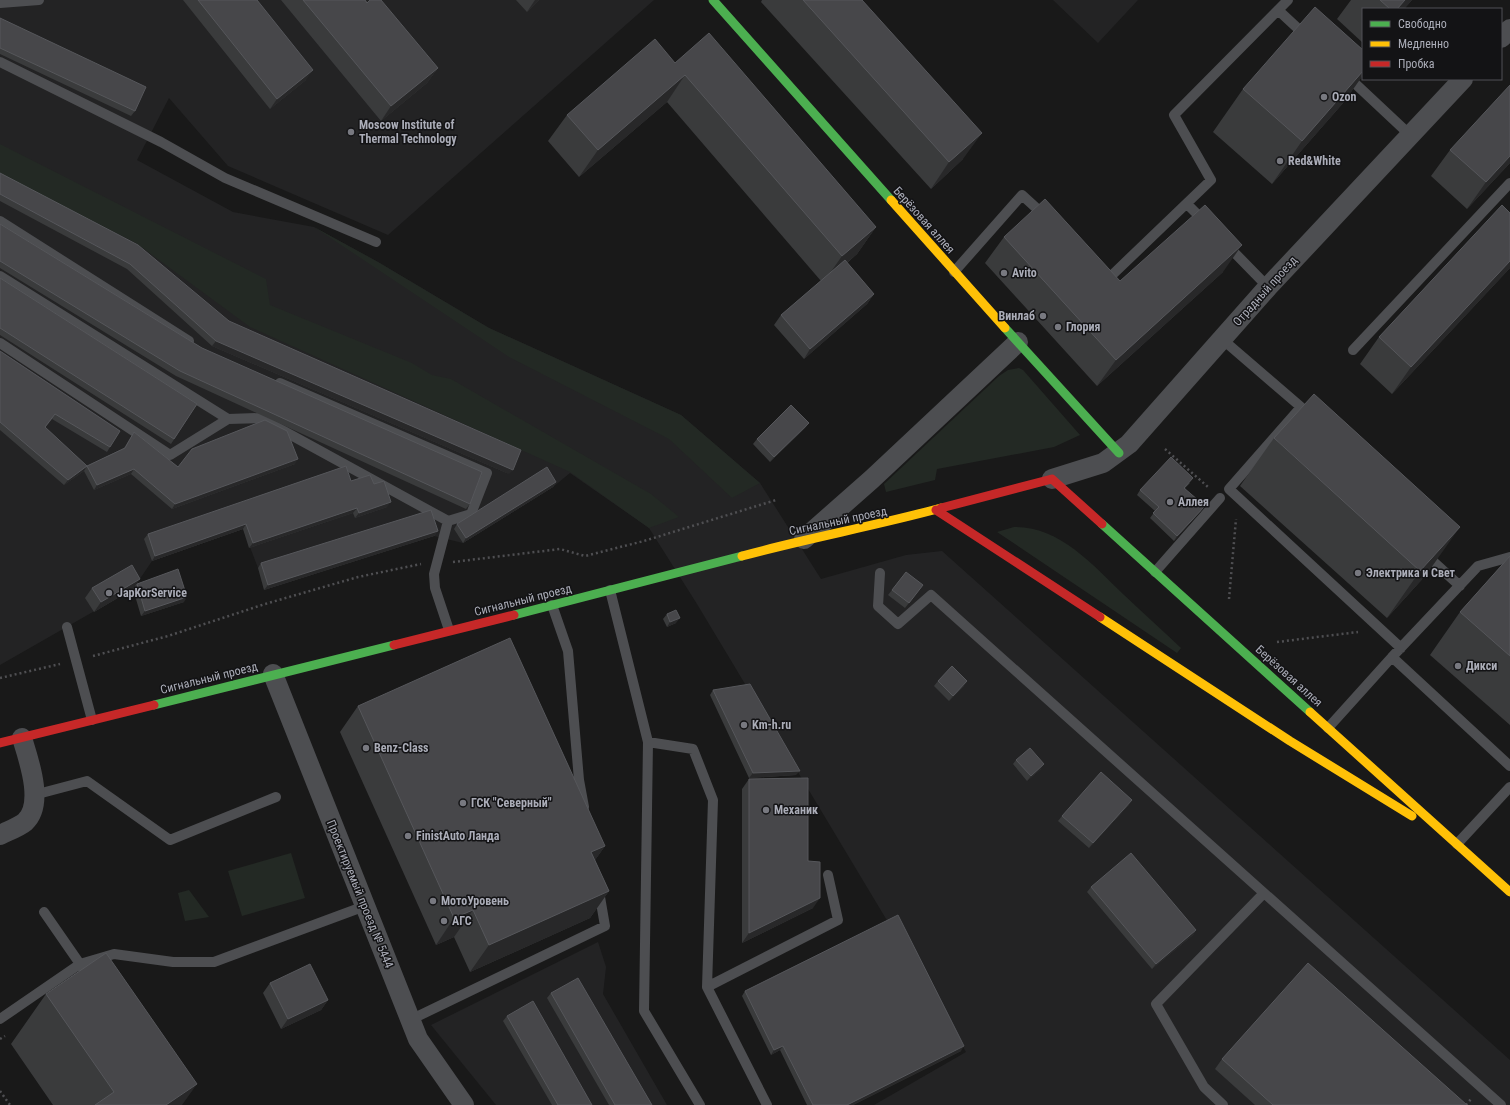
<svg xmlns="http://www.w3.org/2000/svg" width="1510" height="1105" viewBox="0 0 1510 1105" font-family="'Roboto Condensed',sans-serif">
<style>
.built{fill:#232324}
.green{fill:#232924}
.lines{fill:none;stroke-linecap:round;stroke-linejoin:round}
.path{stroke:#4f4f52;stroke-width:2.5;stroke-dasharray:2 3;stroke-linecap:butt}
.lane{stroke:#4d4e51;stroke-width:10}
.street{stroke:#4d4e51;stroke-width:20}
.fast{stroke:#4caf50;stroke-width:9}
.slow{stroke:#ffc107;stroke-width:9}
.jam{stroke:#c62828;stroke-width:9}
.wall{fill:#3a3b3c}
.shaded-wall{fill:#282829}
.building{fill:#47474a;stroke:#56575b}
.poi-dot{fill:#787980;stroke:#131315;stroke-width:1.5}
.labels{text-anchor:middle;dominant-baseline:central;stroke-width:3;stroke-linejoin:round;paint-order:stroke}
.poi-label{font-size:12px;font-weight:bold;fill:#abadb8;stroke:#131315;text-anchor:start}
.street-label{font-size:12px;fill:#abadb8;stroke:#131315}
</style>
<rect width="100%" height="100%" fill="#191919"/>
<!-- built -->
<path class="built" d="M 0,0 L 654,0 L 388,235 L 228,166 L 169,98 L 137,160 L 233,212 L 314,227 L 378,262 L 489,328 L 681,415 L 760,483 L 821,579 L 906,555 L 942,551 L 1510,1060 L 1510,1105 L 874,1105 L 966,1052 L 697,604 L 649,528 L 570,473 L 553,487 L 463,543 L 434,536 L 258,568 L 243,529 L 152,561 L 133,589 L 0,665 Z
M 1053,0 L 1138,0 L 1098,43 Z
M 598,942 L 606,967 L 603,994 L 667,1105 L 496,1105 L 431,1025 Z"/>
<!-- green -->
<path class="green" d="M 0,144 L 266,279 L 270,305 L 412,363 L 432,375 L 451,379 L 651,494 L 679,517 L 649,528 L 570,472 L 250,327 L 136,243 L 0,174 Z
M 314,227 L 378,262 L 489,328 L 681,415 L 760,483 L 732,498 L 669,439 L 509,357 Z
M 1019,368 L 1023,370 L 1080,435 L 1054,447 L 937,469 L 935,480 L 886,492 L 884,484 L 999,376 L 1008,370 Z
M 1014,527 C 1059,526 1093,565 1123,594 C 1142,612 1162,630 1181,648 L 1177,653 L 997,532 Z
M 291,853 L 305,898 L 242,916 L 228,871 Z
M 189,890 L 209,917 L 185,921 L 178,893 Z"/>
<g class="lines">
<!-- path -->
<path class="path" d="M 1165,449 L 1208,487
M 453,562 L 560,549 L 585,556 L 644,541 L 776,500
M 1229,599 L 1236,519
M 1277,642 L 1358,632
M 93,656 L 168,636 L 265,604 L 358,577 L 421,564
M 0,678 L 60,664
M 0,1039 L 5,1036
M 0,1091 L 10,1105
M 1466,1105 L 1471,1099"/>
<!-- lane -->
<path class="lane" d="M 0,3 L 39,0
M 1278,10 L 1306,36
M 0,62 L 161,142 L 225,178 L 376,242
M 1346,75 L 1410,135
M 1187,204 L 1205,222
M 0,221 L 189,341
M 1227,245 L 1268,287
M 954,272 L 1022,195 L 1045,216
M 1104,273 L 1109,278 L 1211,180 L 1174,115 L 1288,0
M 0,276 L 228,419 L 260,418 L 448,521 L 471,514 L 487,473 L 280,383
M 1222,339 L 1301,407 L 1229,489 L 1401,648
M 0,343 L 170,455 L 228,419
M 1353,350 L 1510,183
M 448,521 L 434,574 L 435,588 L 449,630
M 1425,554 L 1460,586
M 1155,572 L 1220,498
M 880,573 L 878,606 L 898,624 L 931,595 L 1501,1105
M 610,590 L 648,742 L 644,1011 L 700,1105
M 552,605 L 568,651 L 579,780 L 584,807
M 67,627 L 92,720
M 1392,657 L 1510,766
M 1328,728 L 1392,657 L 1478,566 L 1510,557
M 648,742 L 693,749 L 713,800 L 707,987 L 767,1105
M 34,795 L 87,781 L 170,840 L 276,797
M 1457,844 L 1510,787
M 44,912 L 80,964 L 114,954 L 173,962 L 214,962 L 365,906
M 707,987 L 838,920 L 828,875
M 0,1019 L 80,964 L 83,968
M 410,1020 L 605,926 L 599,891
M 1223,1105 L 1204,1087 L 1156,1004 L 1264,893"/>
<!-- street -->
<path class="street" d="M 1501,38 L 1510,29
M 1052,479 L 1103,463 L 1129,444 L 1268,287 L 1463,79
M 804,539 L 872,479 L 1018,342
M 273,674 L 418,1039 L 464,1105
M 0,835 C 8,831 19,827 25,822 C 45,804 28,758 22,738"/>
<!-- fast -->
<path class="fast" d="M 713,0 L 891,200
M 1005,328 L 1119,453
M 1102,524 L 1310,712
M 514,615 L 742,556
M 154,705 L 394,645"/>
<!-- slow -->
<path class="slow" d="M 891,200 L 1005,328
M 742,556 C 808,538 875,526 941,508
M 1100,617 L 1290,741 L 1412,816
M 1310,712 L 1510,892"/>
<!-- jam -->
<path class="jam" d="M 941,508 L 1052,479 L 1102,524
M 936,510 L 1100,617
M 394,645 L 514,615
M 0,743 L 154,705"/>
</g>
<!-- wall -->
<path class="wall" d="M 183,0 L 257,0 L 306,80 L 270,109 Z
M 281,0 L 365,0 L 438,68 L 427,83 L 381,121 Z
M 516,0 L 539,0 L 527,12 Z
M 762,0 L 862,0 L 963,159 L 931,189 L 761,2 Z
M 1351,0 L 1412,0 L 1404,9 L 1363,9 L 1363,43 L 1337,19 Z
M 0,18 L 135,111 L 131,116 L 0,54 Z
M 675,63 L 876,227 L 857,254 L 847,263 L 874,294 L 867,304 L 804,359 L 774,325 L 781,315 L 821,281 L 667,102 L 579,177 L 548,141 L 567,115 Z
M 1363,71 L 1363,75 L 1344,102 L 1272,184 L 1213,132 L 1243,89 Z
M 1450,150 L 1510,163 L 1467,209 L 1431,176 Z
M 0,173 L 229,321 L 509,474 L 212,346 L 127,269 L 0,201 Z
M 1510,213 L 1510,268 L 1392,394 L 1360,364 L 1379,337 Z
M 0,224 L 202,348 L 470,504 L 466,509 L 176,376 L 0,268 Z
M 1004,237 L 1120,281 L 1223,272 L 1097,386 L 985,263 Z
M 0,278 L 197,404 L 171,444 L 0,335 Z
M 0,351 L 110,447 L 107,452 L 52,419 L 45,428 L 87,466 L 84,471 L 64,485 L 0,430 Z
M 809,423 L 805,428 L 770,462 L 753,444 L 757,439 Z
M 134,432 L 178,467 L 295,464 L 172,509 L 131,474 L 94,490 L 84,471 L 87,466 L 124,448 Z
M 1274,438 L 1426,575 L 1387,618 L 1240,486 Z
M 351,481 L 374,484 L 387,507 L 355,518 L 353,513 L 249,548 L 243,529 L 152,561 L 144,539 L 148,534 Z
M 556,482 L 553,487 L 463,543 L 454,529 L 457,524 Z
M 1190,483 L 1185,488 L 1201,511 L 1174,541 L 1150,518 L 1155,511 L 1137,495 L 1140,490 Z
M 438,531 L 434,536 L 264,590 L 258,568 L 261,563 Z
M 1510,556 L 1510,725 L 1430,655 L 1460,612 Z
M 906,572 L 923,585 L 905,608 L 888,595 Z
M 137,584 L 184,602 L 141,616 L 133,589 L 94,612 L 85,598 L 92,588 Z
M 667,614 L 676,623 L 667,627 L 663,619 Z
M 938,681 L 964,686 L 949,701 L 934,686 Z
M 713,690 L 796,775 L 749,778 L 710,695 Z
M 358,706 L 605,846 L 595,860 L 609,891 L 590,918 L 470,972 L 454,937 L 436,945 L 340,732 Z
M 1016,760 L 1041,769 L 1027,781 L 1013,764 Z
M 749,779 L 808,861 L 813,908 L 742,943 L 742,789 Z
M 1129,805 L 1089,848 L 1058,821 L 1062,816 Z
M 1091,887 L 1196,930 L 1193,935 L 1152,969 L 1087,892 Z
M 270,983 L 328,1000 L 321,1010 L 281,1029 L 263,993 Z
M 745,991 L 961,1051 L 853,1105 L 807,1105 L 780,1050 L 771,1055 L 742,996 Z
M 551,993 L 652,1105 L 609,1105 L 547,998 Z
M 46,994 L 182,1105 L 53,1105 L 11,1044 Z
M 507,1016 L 592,1105 L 552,1105 L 503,1021 Z
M 1222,1059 L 1467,1105 L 1255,1105 L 1215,1069 Z"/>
<!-- shaded-wall -->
<path class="shaded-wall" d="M 535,0 L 539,0 L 527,12 Z
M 1405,0 L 1412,0 L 1404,9 L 1397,9 Z
M 438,68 L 427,83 L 381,121 L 391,106 Z
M 313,70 L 306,80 L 270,109 L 277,99 Z
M 1363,71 L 1363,75 L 1344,102 L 1272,184 L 1302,141 Z
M 685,75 L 667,102 L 579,177 L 598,150 Z
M 982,133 L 963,159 L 931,189 L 949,162 Z
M 1510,156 L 1510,163 L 1467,209 L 1486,182 Z
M 876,227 L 857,254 L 823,283 L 842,256 Z
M 1242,245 L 1223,272 L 1097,386 L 1116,360 Z
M 1510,261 L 1510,268 L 1392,394 L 1411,367 Z
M 874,294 L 867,304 L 804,359 L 810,349 Z
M 216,341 L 513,470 L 509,474 L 212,346 Z
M 809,423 L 805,428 L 770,462 L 774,457 Z
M 298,459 L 295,464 L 172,509 L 175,504 Z
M 87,466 L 84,471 L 64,485 L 68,480 Z
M 134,469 L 131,474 L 94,490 L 97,485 Z
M 556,482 L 553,487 L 463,543 L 466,538 Z
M 391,502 L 387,507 L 355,518 L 359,513 Z
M 1205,506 L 1201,511 L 1174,541 L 1177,536 Z
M 357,508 L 353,513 L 249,548 L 253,543 Z
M 246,524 L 243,529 L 152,561 L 155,556 Z
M 1460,527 L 1426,575 L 1387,618 L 1420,571 Z
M 438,531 L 434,536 L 264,590 L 268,585 Z
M 140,579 L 133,589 L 94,612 L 101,602 Z
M 187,597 L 184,602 L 141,616 L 145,611 Z
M 680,618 L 676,623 L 667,627 L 670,622 Z
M 967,681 L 964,686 L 949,701 L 953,696 Z
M 1044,764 L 1041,769 L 1027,781 L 1031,776 Z
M 800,771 L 796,775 L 749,778 L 753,773 Z
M 1132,800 L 1129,805 L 1089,848 L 1093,843 Z
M 605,846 L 586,873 L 591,852 Z
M 609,891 L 590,918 L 470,972 L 489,945 Z
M 820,898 L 813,908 L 742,943 L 749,933 Z
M 473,910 L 454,937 L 436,945 L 454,918 Z
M 1196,930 L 1193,935 L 1152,969 L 1156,964 Z
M 328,1000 L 321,1010 L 281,1029 L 288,1019 Z
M 783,1046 L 780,1050 L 771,1055 L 774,1050 Z
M 964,1046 L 961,1051 L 853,1105 L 847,1105 Z
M 197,1084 L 182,1105 L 166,1105 Z"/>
<!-- building -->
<path class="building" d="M 198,0 L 257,0 L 313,70 L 277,99 Z
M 303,0 L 365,0 L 367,3 L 370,0 L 381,0 L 438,68 L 391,106 Z
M 803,0 L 862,0 L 982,133 L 949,162 Z
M 1380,0 L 1405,0 L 1397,9 L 1390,9 Z
M 1315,7 L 1363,50 L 1363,71 L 1302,141 L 1243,89 Z
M 0,18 L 146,87 L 135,111 L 0,48 Z
M 709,33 L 876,227 L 842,256 L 685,75 L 598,150 L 567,115 L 655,39 L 675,63 Z
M 1510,85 L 1510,156 L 1486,182 L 1450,150 Z
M 0,173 L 138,245 L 229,321 L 521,450 L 513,470 L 216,341 L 130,264 L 0,194 Z
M 1045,199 L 1120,281 L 1205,205 L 1242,245 L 1116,360 L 1004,237 Z
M 1502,205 L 1510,213 L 1510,261 L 1411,367 L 1379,337 Z
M 0,224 L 202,348 L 482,472 L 470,504 L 180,371 L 0,261 Z
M 845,260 L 874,294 L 810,349 L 781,315 Z
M 0,278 L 197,404 L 174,439 L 0,328 Z
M 0,351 L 120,431 L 110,447 L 55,414 L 45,427 L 87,466 L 68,480 L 0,422 Z
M 1314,394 L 1460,527 L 1420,571 L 1274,438 Z
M 791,405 L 809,423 L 774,457 L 757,439 Z
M 265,420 L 287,431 L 298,459 L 175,504 L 134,469 L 97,485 L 87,466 L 125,448 L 134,432 L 178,467 L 192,449 Z
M 1171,457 L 1193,478 L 1184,488 L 1205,506 L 1177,536 L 1153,513 L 1159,507 L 1140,490 Z
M 346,466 L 351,481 L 370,475 L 374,484 L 384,481 L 391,502 L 359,513 L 357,508 L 253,543 L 246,524 L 155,556 L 148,534 Z
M 547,467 L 556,482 L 466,538 L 457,524 Z
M 431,510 L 438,531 L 268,585 L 261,563 Z
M 1510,556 L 1510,656 L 1460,612 Z
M 132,565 L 140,579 L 101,602 L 92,588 Z
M 178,569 L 187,597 L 145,611 L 137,584 Z
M 906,572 L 923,585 L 909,603 L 892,590 Z
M 676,610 L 680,618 L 670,622 L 667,614 Z
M 510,638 L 605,846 L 591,852 L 609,891 L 489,945 L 473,910 L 454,918 L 358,706 Z
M 952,666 L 967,681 L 953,696 L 938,681 Z
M 750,684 L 800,771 L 753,773 L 713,690 Z
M 1030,748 L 1044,764 L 1031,776 L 1016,760 Z
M 1101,772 L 1132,800 L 1093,843 L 1062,816 Z
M 808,778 L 808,861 L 820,862 L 820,898 L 749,933 L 749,779 Z
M 1131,853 L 1196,930 L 1156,964 L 1091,887 Z
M 898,915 L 964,1046 L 847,1105 L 813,1105 L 783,1046 L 774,1050 L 745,991 Z
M 106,953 L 197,1084 L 166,1105 L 95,1105 L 114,1092 L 46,994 Z
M 1308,963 L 1467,1105 L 1273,1105 L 1222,1059 Z
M 310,964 L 328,1000 L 288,1019 L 270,983 Z
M 578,978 L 652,1105 L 615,1105 L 551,993 Z
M 533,1001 L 592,1105 L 558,1105 L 507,1016 Z"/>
<!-- markers -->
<g class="poi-dot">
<circle cx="1324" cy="97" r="4"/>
<circle cx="351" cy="132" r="4"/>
<circle cx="1280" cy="161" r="4"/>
<circle cx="1004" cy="273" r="4"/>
<circle cx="1043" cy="316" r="4"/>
<circle cx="1058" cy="327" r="4"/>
<circle cx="1170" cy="502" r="4"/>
<circle cx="1358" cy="573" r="4"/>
<circle cx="109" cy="593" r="4"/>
<circle cx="1458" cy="666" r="4"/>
<circle cx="744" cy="725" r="4"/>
<circle cx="366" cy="748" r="4"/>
<circle cx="463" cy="803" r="4"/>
<circle cx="766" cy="810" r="4"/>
<circle cx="408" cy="836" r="4"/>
<circle cx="433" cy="901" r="4"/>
<circle cx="444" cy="921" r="4"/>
</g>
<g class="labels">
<!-- poi labels -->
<g class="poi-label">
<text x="1332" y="97">Ozon</text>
<text x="359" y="125">Moscow Institute of<tspan x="359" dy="14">Thermal Technology</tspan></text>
<text x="1288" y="161">Red&amp;White</text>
<text x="1012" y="273">Avito</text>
<text x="1035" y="316" text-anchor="end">Винлаб</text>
<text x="1066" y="327">Глория</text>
<text x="1178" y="502">Аллея</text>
<text x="1366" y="573">Электрика и Свет</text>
<text x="117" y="593">JapKorService</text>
<text x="1466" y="666">Дикси</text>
<text x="752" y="725">Km-h.ru</text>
<text x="374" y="748">Benz-Class</text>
<text x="471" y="803">ГСК "Северный"</text>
<text x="774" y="810">Механик</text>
<text x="416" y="836">FinistAuto Ланда</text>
<text x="441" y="901">МотоУровень</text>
<text x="452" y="921">АГС</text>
</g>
<!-- street labels -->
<g class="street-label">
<text transform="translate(924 220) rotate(48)">Берёзовая аллея</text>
<text transform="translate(1265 291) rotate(-48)">Отрадный проезд</text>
<text transform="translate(838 521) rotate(-12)">Сигнальный проезд</text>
<text transform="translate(523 600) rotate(-14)">Сигнальный проезд</text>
<text transform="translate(1289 676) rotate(42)">Берёзовая аллея</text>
<text transform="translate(209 678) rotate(-14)">Сигнальный проезд</text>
<text transform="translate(360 894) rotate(68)">Проектируемый проезд № 5444</text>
</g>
</g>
<!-- legend -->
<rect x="1362" y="8" width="140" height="72" fill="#131315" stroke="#505156"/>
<rect x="1370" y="21" width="20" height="6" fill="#4caf50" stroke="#505156"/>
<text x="1398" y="28" font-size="12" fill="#abadb8">Свободно</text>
<rect x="1370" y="41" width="20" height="6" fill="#ffc107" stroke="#505156"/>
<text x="1398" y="48" font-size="12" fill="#abadb8">Медленно</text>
<rect x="1370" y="61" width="20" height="6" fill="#c62828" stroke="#505156"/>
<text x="1398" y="68" font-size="12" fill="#abadb8">Пробка</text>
</svg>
